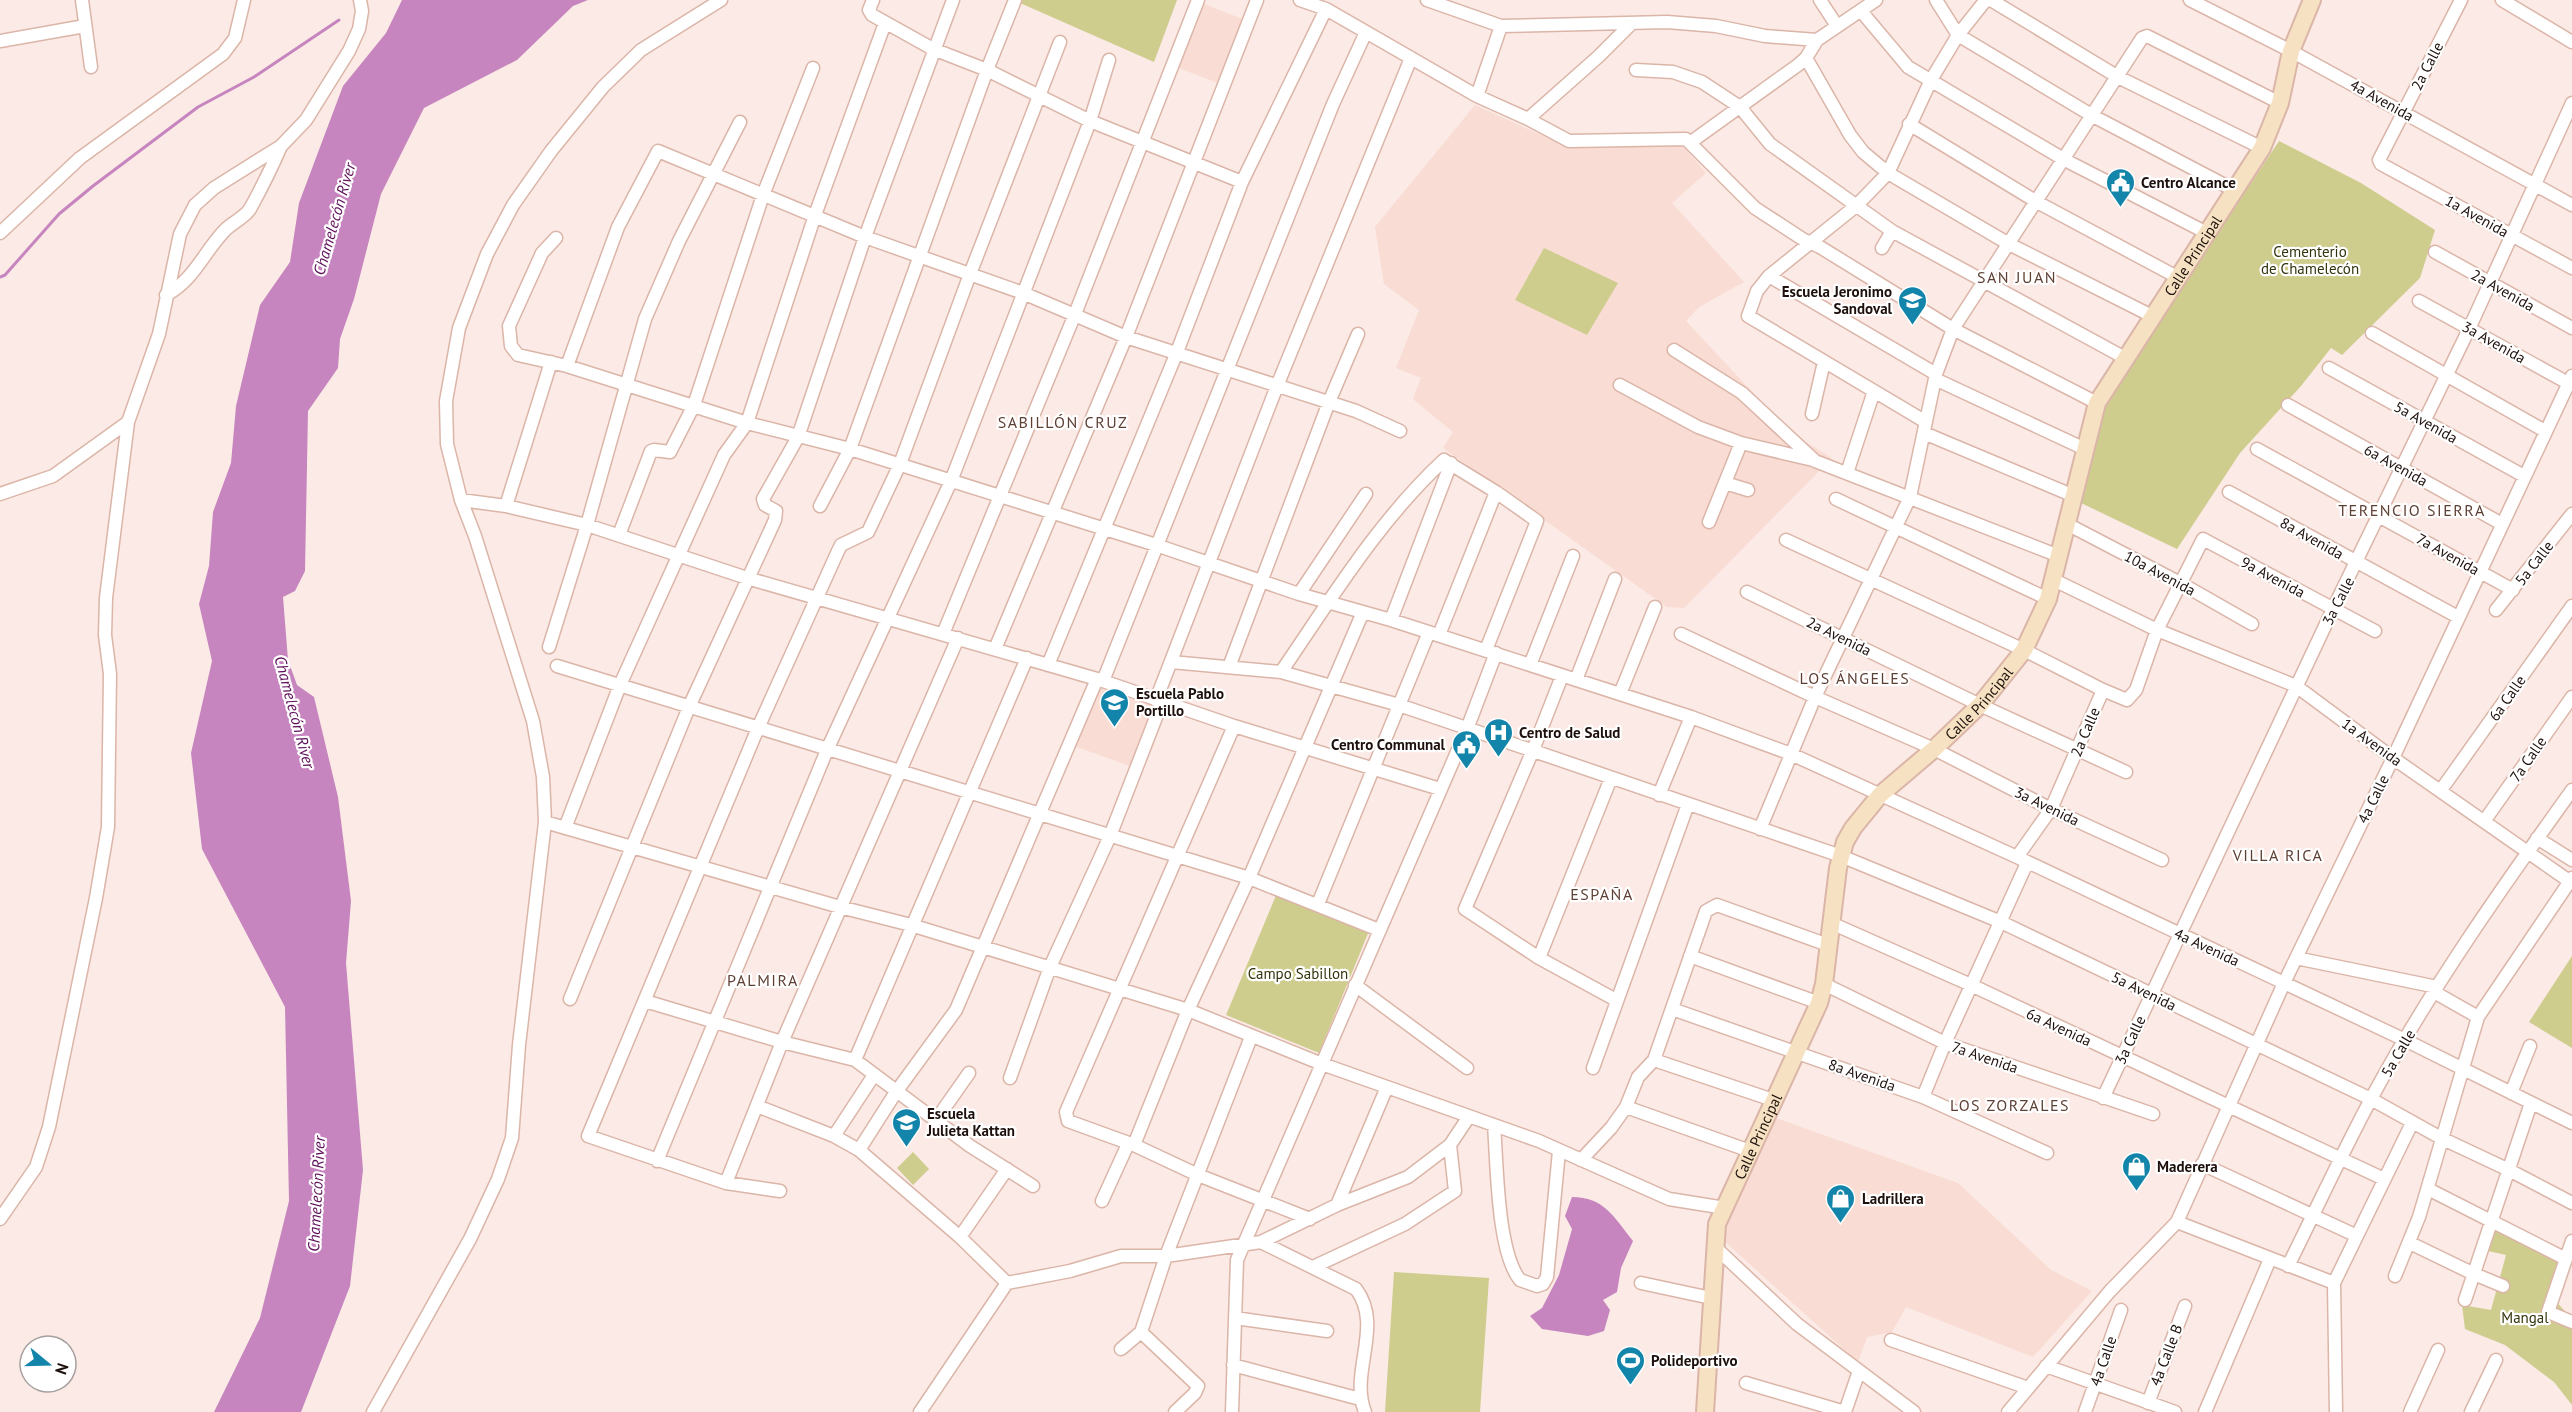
<svg xmlns="http://www.w3.org/2000/svg" width="2572" height="1412" viewBox="0 0 2572 1412" font-family="'PT Sans',sans-serif">
<style>
.built{fill:#f9dcd3}
.green{fill:#cecd8e}
.water{fill:#c685bf}
.lines{fill:none;stroke-linecap:round;stroke-linejoin:round}
.stream{stroke:#c685bf;stroke-width:3}
.street-casing{stroke:#dbb5a8;stroke-width:15}
.secondary-casing{stroke:#dbb5a8;stroke-width:20}
.street{stroke:#fff;stroke-width:12}
.secondary{stroke:#f6e2c2;stroke-width:16}
.labels{text-anchor:middle;dominant-baseline:central;stroke-width:4.5;stroke-linejoin:round;paint-order:stroke}
.street-label{font-size:15px;fill:#1e110d;stroke:#fff}
.poi-label{font-size:15px;font-weight:bold;fill:#1e110d;stroke:#fff;text-anchor:start}
.park-label{font-size:15px;fill:#34330d;stroke:#fff}
.water-label{font-size:16px;font-style:italic;fill:#5d0e59;stroke:#fff}
.neighbourhood-label{font-size:16px;letter-spacing:1.5px;fill:#5e3f34;stroke:#fff}
</style>
<rect width="100%" height="100%" fill="#fbeae5"/>
<!-- built -->
<path class="built" d="M 1204,4 L 1245,20 L 1220,84 L 1179,68 Z
M 1475,105 L 1567,147 L 1680,143 L 1706,173 L 1672,203 L 1744,282 L 1699,307 L 1686,321 L 1769,410 L 1806,442 L 1832,458 L 1684,608 L 1667,607 L 1443,448 L 1453,432 L 1413,399 L 1421,378 L 1396,368 L 1419,310 L 1384,284 L 1375,227 Z
M 1098,688 L 1156,707 L 1133,767 L 1074,746 Z
M 1776,1118 L 1958,1183 L 2051,1270 L 2092,1291 L 2033,1357 L 1906,1307 L 1892,1332 L 1867,1337 L 1858,1362 L 1723,1240 L 1724,1224 Z"/>
<!-- green -->
<path class="green" d="M 1021,0 L 1177,0 L 1154,62 L 1020,3 Z
M 2279,141 L 2361,183 L 2435,230 L 2420,278 L 2342,355 L 2331,348 L 2301,386 L 2240,453 L 2177,549 L 2081,503 L 2103,406 Z
M 1544,248 L 1618,283 L 1587,335 L 1515,300 Z
M 1277,893 L 1369,931 L 1319,1053 L 1226,1015 Z
M 2572,956 L 2572,1048 L 2529,1022 Z
M 913,1152 L 929,1169 L 913,1185 L 897,1168 Z
M 2495,1226 L 2561,1260 L 2552,1297 L 2572,1319 L 2572,1405 L 2554,1382 L 2505,1345 L 2465,1329 L 2462,1305 L 2491,1310 L 2506,1255 L 2488,1251 Z
M 1394,1272 L 1489,1278 L 1480,1412 L 1385,1412 Z"/>
<!-- water -->
<path class="water" d="M 402,0 L 588,0 L 573,6 L 517,60 L 424,108 L 381,194 L 354,299 L 340,339 L 338,368 L 308,411 L 305,571 L 295,591 L 283,597 L 288,660 L 297,685 L 314,697 L 338,797 L 351,901 L 346,963 L 363,1170 L 350,1286 L 301,1412 L 214,1412 L 260,1318 L 289,1201 L 285,1007 L 202,849 L 191,753 L 212,661 L 199,604 L 209,566 L 213,512 L 231,463 L 236,406 L 260,305 L 290,262 L 299,203 L 343,86 L 386,33 Z
M 1572,1197 C 1604,1197 1614,1217 1633,1241 L 1621,1268 L 1617,1292 L 1603,1300 L 1610,1310 L 1604,1331 L 1588,1336 L 1542,1329 L 1530,1316 L 1542,1308 L 1559,1275 L 1572,1229 L 1565,1216 Z"/>
<g class="lines">
<!-- stream -->
<path class="stream" d="M 0,277 L 5,275 L 59,214 L 93,186 L 198,107 L 254,77 L 339,20"/>
<defs>
<path id="street" d="M 82,0 L 91,67
M 873,0 L 869,10 L 872,15 L 933,49 L 987,70 L 1090,121 L 1242,182
M 1300,0 L 1326,9 L 1477,96 L 1528,119 L 1569,141 L 1686,139 L 1755,208 L 1804,240 L 1820,247 L 1953,329 L 2097,403
M 1427,0 L 1501,26 L 1667,22 L 1716,26 L 1765,36 L 1817,40
M 1820,0 L 1837,26
M 1936,0 L 1958,35 L 2093,116 L 2234,190
M 1991,0 L 2118,77 L 2262,148
M 2190,0 L 2291,51 L 2572,205
M 2461,0 L 2379,160 L 2381,164 L 2572,268
M 2502,0 L 2572,42
M 1861,11 L 1908,67 L 2065,160 L 2205,232
M 0,41 L 85,26
M 1806,58 L 1850,135 L 1863,152 L 1888,173 L 2009,244 L 2152,316
M 1636,70 L 1673,72 L 1702,82 L 1740,107 L 1770,144 L 1892,231 L 2125,358
M 1477,96 L 1501,26
M 1528,119 L 1599,56 L 1630,25
M 1909,124 L 2037,202 L 2177,277
M 1691,142 L 1798,65 L 1806,58 L 1817,40 L 1876,0
M 0,233 L 80,158 L 223,54 L 235,38 L 244,0
M 556,238 L 542,253 L 509,326 L 511,346 L 518,355 L 567,366 L 747,423 L 850,449 L 1156,545 L 1299,594 L 1391,620 L 1691,717 L 1791,754 L 2017,857 L 2405,1040 L 2572,1123
M 1882,248 L 1892,231
M 2435,252 L 2572,328
M 1769,276 L 1936,374
M 166,295 C 195,279 203,253 225,230 C 232,223 245,217 250,209 C 261,189 272,167 281,146
M 2419,301 L 2568,383
M 2372,333 L 2545,431
M 1674,350 L 1742,393 L 1815,461 L 2059,556
M 567,366 L 618,227 L 658,151 L 865,237 L 1023,293 L 1126,337 L 1356,411 L 1400,431
M 2329,368 L 2524,476
M 1935,379 L 2085,449
M 1620,385 L 1698,427 L 1741,443 L 1813,460
M 2288,405 L 2502,524
M 1812,414 L 1824,362
M 1926,422 L 1748,316 L 1757,291 L 1769,276 L 1856,206 L 1888,173 L 1931,80 L 1958,35 L 1985,1 L 1989,0
M 1924,433 L 2074,496
M 2257,449 L 2513,590
M 1847,473 L 1874,391
M 1725,483 L 1748,490
M 2229,492 L 2458,617
M 0,494 L 53,476 L 128,422 L 159,334 L 180,234 L 195,205 L 214,188 L 281,146 L 306,120 L 349,51 L 359,29 L 362,11 L 360,0
M 1836,499 L 2048,599
M 461,500 L 506,506 L 587,525 L 747,578 L 1097,679 L 1234,726 L 1440,789
M 506,506 L 551,362
M 820,506 L 850,449 L 987,70 L 1015,0
M 1709,522 L 1741,443
M 2067,524 L 2182,584 L 2252,624
M 619,535 L 651,451 L 654,450 L 670,452 L 694,405 L 763,195 L 813,68
M 1786,540 L 2024,650 L 2103,690
M 2054,580 L 2157,630 L 2296,686 L 2393,758 L 2572,883
M 1747,592 L 1980,705 L 2126,772
M 1299,594 L 1366,494
M 2496,610 L 2572,514
M 1391,620 L 1451,463
M 943,634 L 1075,314 L 1198,0
M 1681,634 L 1815,697 L 1934,749 L 2051,809 L 2162,860
M 1439,635 L 1496,492
M 549,647 L 587,525 L 645,319 L 679,241 L 740,122
M 995,649 L 1126,337 L 1257,0
M 1171,662 L 1281,672 L 1399,705 L 1841,856 L 2001,922 L 2371,1099 L 2441,1138 L 2509,1170 L 2572,1203
M 1048,665 L 1177,352 L 1242,182 L 1326,9
M 1530,665 L 1573,556
M 557,666 L 1249,878 L 1379,930
M 1229,667 L 1329,402 L 1358,334
M 1281,672 C 1331,599 1379,520 1444,460 L 1496,492 L 1537,521 L 1486,650
M 1562,676 L 1533,750 L 1465,909 L 1539,958 L 1616,1000
M 1576,680 L 1615,579
M 1103,681 L 1333,104 L 1366,32
M 1620,694 L 1655,607
M 1156,700 L 1277,386 L 1411,58
M 1234,726 L 1066,1112 L 1068,1121 L 1134,1145 L 1188,1010 L 1249,878 L 1363,612
M 2441,790 L 2572,606
M 1659,795 L 1691,717
M 2485,820 L 2572,697
M 545,822 L 840,907 L 911,925 L 1188,1010 L 1322,1064 L 1539,1141 L 1669,1199 L 1725,1208
M 565,828 L 620,685 L 724,455 L 747,423 L 815,215 L 885,23
M 1760,829 L 1815,697 L 1910,497 L 1936,374 L 1953,329 L 2142,38 L 2147,36 L 2280,103
M 2537,838 L 2572,860
M 2017,857 L 2051,809 L 2103,690 L 2127,700 L 2136,690 L 2157,630 L 2203,539 L 2375,631
M 1318,904 L 1429,632
M 1831,923 L 1971,985 L 2384,1179
M 1690,956 L 1819,1003
M 1539,958 L 1611,778
M 2296,958 L 2437,987
M 1824,984 L 1945,1043 L 2153,1114
M 1355,985 L 1467,1068
M 2434,992 L 2478,1017
M 570,999 L 689,707 L 775,520 L 776,511 L 765,505 L 763,499 L 798,437 L 865,237 L 953,0
M 645,1001 L 782,1042 L 855,1060 L 970,1146 L 1033,1186
M 1672,1009 L 1923,1097 L 2047,1153
M 855,1060 L 1027,658
M 1654,1060 L 1773,1100
M 1593,1068 L 1688,804
M 1010,1078 L 1050,967 L 1110,836 L 1162,702
M 2511,1093 L 2530,1046
M 1923,1097 L 1945,1043 L 2027,863
M 2103,1098 L 2333,609 L 2469,329 L 2572,103
M 757,1106 L 834,1136 L 859,1150 L 960,1237 L 1007,1283
M 1626,1107 L 1750,1151
M 936,1120 L 969,1073
M 1494,1125 C 1497,1163 1497,1252 1520,1280 L 1537,1286 L 1543,1284 L 1547,1277 L 1559,1151
M 834,1136 L 874,1075
M 1134,1145 L 1198,1175 L 1310,1219
M 859,1150 L 896,1092 L 956,1010 L 1097,679
M 1581,1160 L 1611,1128 L 1626,1107 L 1638,1077 L 1654,1060 L 1706,911 L 1717,905 L 1828,945
M 657,1161 L 827,750 L 951,481 L 1090,121 L 1109,60
M 2202,1164 L 2357,1236
M 726,1183 L 782,1042 L 958,638
M 2428,1189 L 2566,1259
M 780,1191 L 726,1183 L 588,1136 L 758,728 L 838,551 L 841,545 L 868,532 L 900,464 L 970,274 L 1060,42
M 1102,1201 L 1128,1144
M 1337,1205 L 1387,1087
M 0,1219 L 36,1167 L 49,1127 L 96,898 L 108,827 L 110,674 L 105,635 L 106,598 L 128,422
M 2177,1222 L 2334,1283
M 960,1237 L 1007,1169
M 2572,1241 L 2548,1312 L 2572,1322
M 1261,1242 L 1337,1205 L 1408,1177 L 1450,1145
M 2410,1243 L 2474,1274 L 2503,1286
M 1716,1248 L 1797,1324 L 1914,1412
M 2288,1266 C 2316,1210 2342,1153 2371,1099 C 2429,991 2501,889 2572,790
M 1313,1267 L 1405,1224 L 1455,1191 L 1450,1145 L 1468,1118
M 2395,1276 L 2419,1217 L 2478,1017 L 2572,878
M 1641,1283 L 1711,1298
M 2465,1300 L 2531,1103
M 1235,1318 L 1327,1331
M 1141,1332 L 1198,1386 L 1195,1393 L 1175,1412
M 1891,1340 L 2028,1388
M 1121,1349 L 1141,1332 L 1166,1256 L 1251,1037
M 1233,1365 L 1360,1399
M 2046,1366 L 2175,1412
M 1746,1383 L 1845,1412
M 2148,1403 L 2185,1306
M 373,1412 L 470,1239 L 498,1179 L 512,1138 L 519,1045 L 545,822 L 543,777 L 533,721 L 475,536 L 461,500 L 447,444 L 446,401 L 459,328 L 487,254 L 513,205 L 551,151 L 603,87 L 641,50 L 721,0
M 920,1412 L 1007,1283 L 1070,1271 L 1121,1256 L 1166,1256 L 1261,1242 L 1356,1289 C 1384,1326 1349,1372 1365,1412
M 1232,1412 L 1237,1260 L 1467,729 L 1496,653
M 1845,1412 L 1859,1371
M 2008,1412 L 2110,1291 L 2177,1222 L 2284,983 L 2393,758 L 2572,376
M 2085,1412 L 2121,1310
M 2205,1412 L 2270,1259
M 2336,1412 L 2334,1283 L 2412,1123
M 2410,1412 L 2438,1350
M 2471,1412 L 2496,1360"/>
<g id="secondary">
<path id="s1" d="M 1705,1412 L 1717,1224 L 1819,1003 L 1824,984 L 1838,868 L 1845,842 L 1853,828 L 1880,795 L 1934,749 L 1980,705 L 2024,650 L 2048,599 L 2097,403 L 2262,148 L 2280,103 L 2291,51 L 2312,0"/>
</g>
</defs>
<!-- street casing -->
<use href="#street" class="street-casing"/>
<!-- secondary casing -->
<use href="#secondary" class="secondary-casing"/>
<!-- street -->
<use href="#street" class="street"/>
<!-- secondary -->
<use href="#secondary" class="secondary"/>
</g>
<!-- icons -->
<defs>
<symbol id="civic-pin" viewBox="-11 -11 22 30"><path d="M0 17L-7.5 6A9.5 9.5 0 1 1 7.5 6Z" fill="#1385ab" stroke="#fff"/><path d="M-.6-6.5H3V-4.5H.6V-3L4-1V1h2V6H-6V1h2V-1L-.6-3ZM-1.2 2.5V6h2.4V2.5Z" fill="#fff"/></symbol>
<symbol id="school-pin" viewBox="-11 -11 22 30"><path d="M0 17L-7.5 6A9.5 9.5 0 1 1 7.5 6Z" fill="#1385ab" stroke="#fff"/><path d="M0-5L7-2L0 1L-7-2ZM-4 1L0 2.5L4 1V4Q0 6-4 4Z" fill="#fff"/></symbol>
<symbol id="hospital-pin" viewBox="-11 -11 22 30"><path d="M0 17L-7.5 6A9.5 9.5 0 1 1 7.5 6Z" fill="#1385ab" stroke="#fff"/><path d="M-5-5h3v3.5h4V-5h3V5h-3V1.5h-4V5h-3Z" fill="#fff"/></symbol>
<symbol id="shop-pin" viewBox="-11 -11 22 30"><path d="M0 17L-7.5 6A9.5 9.5 0 1 1 7.5 6Z" fill="#1385ab" stroke="#fff"/><path d="M-5-2.5h2.3a2.7 3.5 0 0 1 5.4 0H5L5.5 6h-11ZM-1.5-2.5h3a1.5 2.3 0 0 0-3 0Z" fill="#fff"/></symbol>
<symbol id="stadium-pin" viewBox="-11 -11 22 30"><path d="M0 17L-7.5 6A9.5 9.5 0 1 1 7.5 6Z" fill="#1385ab" stroke="#fff"/><path d="M0-5a6.5 5 0 1 0 0 10a6.5 5 0 1 0 0-10ZM-3.5-1.8h7v3.6h-7Z" fill="#fff"/></symbol>
</defs>
<g fill-rule="evenodd">
<use href="#civic-pin" x="2104" y="166" width="33" height="45"/>
<use href="#school-pin" x="1896" y="284" width="33" height="45"/>
<use href="#school-pin" x="1098" y="686" width="33" height="45"/>
<use href="#hospital-pin" x="1482" y="716" width="33" height="45"/>
<use href="#civic-pin" x="1450" y="728" width="33" height="45"/>
<use href="#school-pin" x="890" y="1106" width="33" height="45"/>
<use href="#shop-pin" x="2120" y="1150" width="33" height="45"/>
<use href="#shop-pin" x="1824" y="1182" width="33" height="45"/>
<use href="#stadium-pin" x="1614" y="1344" width="33" height="45"/>
</g>
<g class="labels">
<!-- street labels -->
<g class="street-label">
<text transform="translate(2427 66) rotate(-63)">2a Calle</text>
<text transform="translate(2382 100) rotate(29)">4a Avenida</text>
<text transform="translate(2477 216) rotate(29)">1a Avenida</text>
<text stroke="none"><textPath href="#s1" startOffset="1293">Calle Principal</textPath></text>
<text transform="translate(2503 290) rotate(29)">2a Avenida</text>
<text transform="translate(2494 342) rotate(29)">3a Avenida</text>
<text transform="translate(2426 422) rotate(29)">5a Avenida</text>
<text transform="translate(2396 465) rotate(29)">6a Avenida</text>
<text transform="translate(2312 538) rotate(29)">8a Avenida</text>
<text transform="translate(2448 554) rotate(29)">7a Avenida</text>
<text transform="translate(2534 563) rotate(-52)">5a Calle</text>
<text transform="translate(2160 573) rotate(28)">10a Avenida</text>
<text transform="translate(2273 577) rotate(28)">9a Avenida</text>
<text transform="translate(2338 601) rotate(-63)">3a Calle</text>
<text transform="translate(1839 636) rotate(26)">2a Avenida</text>
<text transform="translate(2507 698) rotate(-55)">6a Calle</text>
<text stroke="none"><textPath href="#s1" startOffset="789">Calle Principal</textPath></text>
<text transform="translate(2085 732) rotate(-67)">2a Calle</text>
<text transform="translate(2372 742) rotate(36)">1a Avenida</text>
<text transform="translate(2528 759) rotate(-55)">7a Calle</text>
<text transform="translate(2373 799) rotate(-64)">4a Calle</text>
<text transform="translate(2047 806) rotate(26)">3a Avenida</text>
<text transform="translate(2207 947) rotate(25)">4a Avenida</text>
<text transform="translate(2144 991) rotate(26)">5a Avenida</text>
<text transform="translate(2059 1027) rotate(25)">6a Avenida</text>
<text transform="translate(2130 1040) rotate(-65)">3a Calle</text>
<text transform="translate(2398 1053) rotate(-60)">5a Calle</text>
<text transform="translate(1985 1057) rotate(19)">7a Avenida</text>
<text transform="translate(1862 1075) rotate(19)">8a Avenida</text>
<text stroke="none"><textPath href="#s1" startOffset="285">Calle Principal</textPath></text>
<text transform="translate(2166 1355) rotate(-69)">4a Calle B</text>
<text transform="translate(2103 1361) rotate(-71)">4a Calle</text>
</g>
<!-- poi labels -->
<g class="poi-label">
<text x="2141" y="182">Centro Alcance</text>
<text x="1892" y="291" text-anchor="end">Escuela Jeronimo<tspan x="1892" dy="17">Sandoval</tspan></text>
<text x="1136" y="693">Escuela Pablo<tspan x="1136" dy="17">Portillo</tspan></text>
<text x="1519" y="732">Centro de Salud</text>
<text x="1445" y="744" text-anchor="end">Centro Communal</text>
<text x="927" y="1113">Escuela<tspan x="927" dy="17">Julieta Kattan</tspan></text>
<text x="2157" y="1166">Maderera</text>
<text x="1862" y="1198">Ladrillera</text>
<text x="1651" y="1360">Polideportivo</text>
</g>
<!-- park labels -->
<g class="park-label">
<text x="2310" y="251">Cementerio<tspan x="2310" dy="17">de Chamelecón</tspan></text>
<text x="1298" y="973">Campo Sabillon</text>
<text x="2525" y="1317">Mangal</text>
</g>
<!-- water labels -->
<g class="water-label">
<text transform="translate(334 219) rotate(-74)">Chamelecón River</text>
<text transform="translate(295 712) rotate(75)">Chamelecón River</text>
<text transform="translate(316 1194) rotate(-87)">Chamelecón River</text>
</g>
<!-- neighbourhood labels -->
<g class="neighbourhood-label">
<text x="2017" y="277">SAN JUAN</text>
<text x="1063" y="422">SABILLÓN CRUZ</text>
<text x="2412" y="510">TERENCIO SIERRA</text>
<text x="1855" y="678">LOS ÁNGELES</text>
<text x="2278" y="855">VILLA RICA</text>
<text x="1602" y="894">ESPAÑA</text>
<text x="763" y="980">PALMIRA</text>
<text x="2010" y="1105">LOS ZORZALES</text>
</g>
</g>
<!-- north arrow -->
<g transform="translate(48 1364) rotate(109)"><circle r="28" fill="#ffffff" stroke="#a5a09e" stroke-width="1.5"/>
<path d="M0-4.5L10 22L0 15L-10 22Z" fill="#1385ab"/>
<text y="-9" font-size="16" font-weight="bold" text-anchor="middle" fill="#1e110d">N</text>
</g>
</svg>
